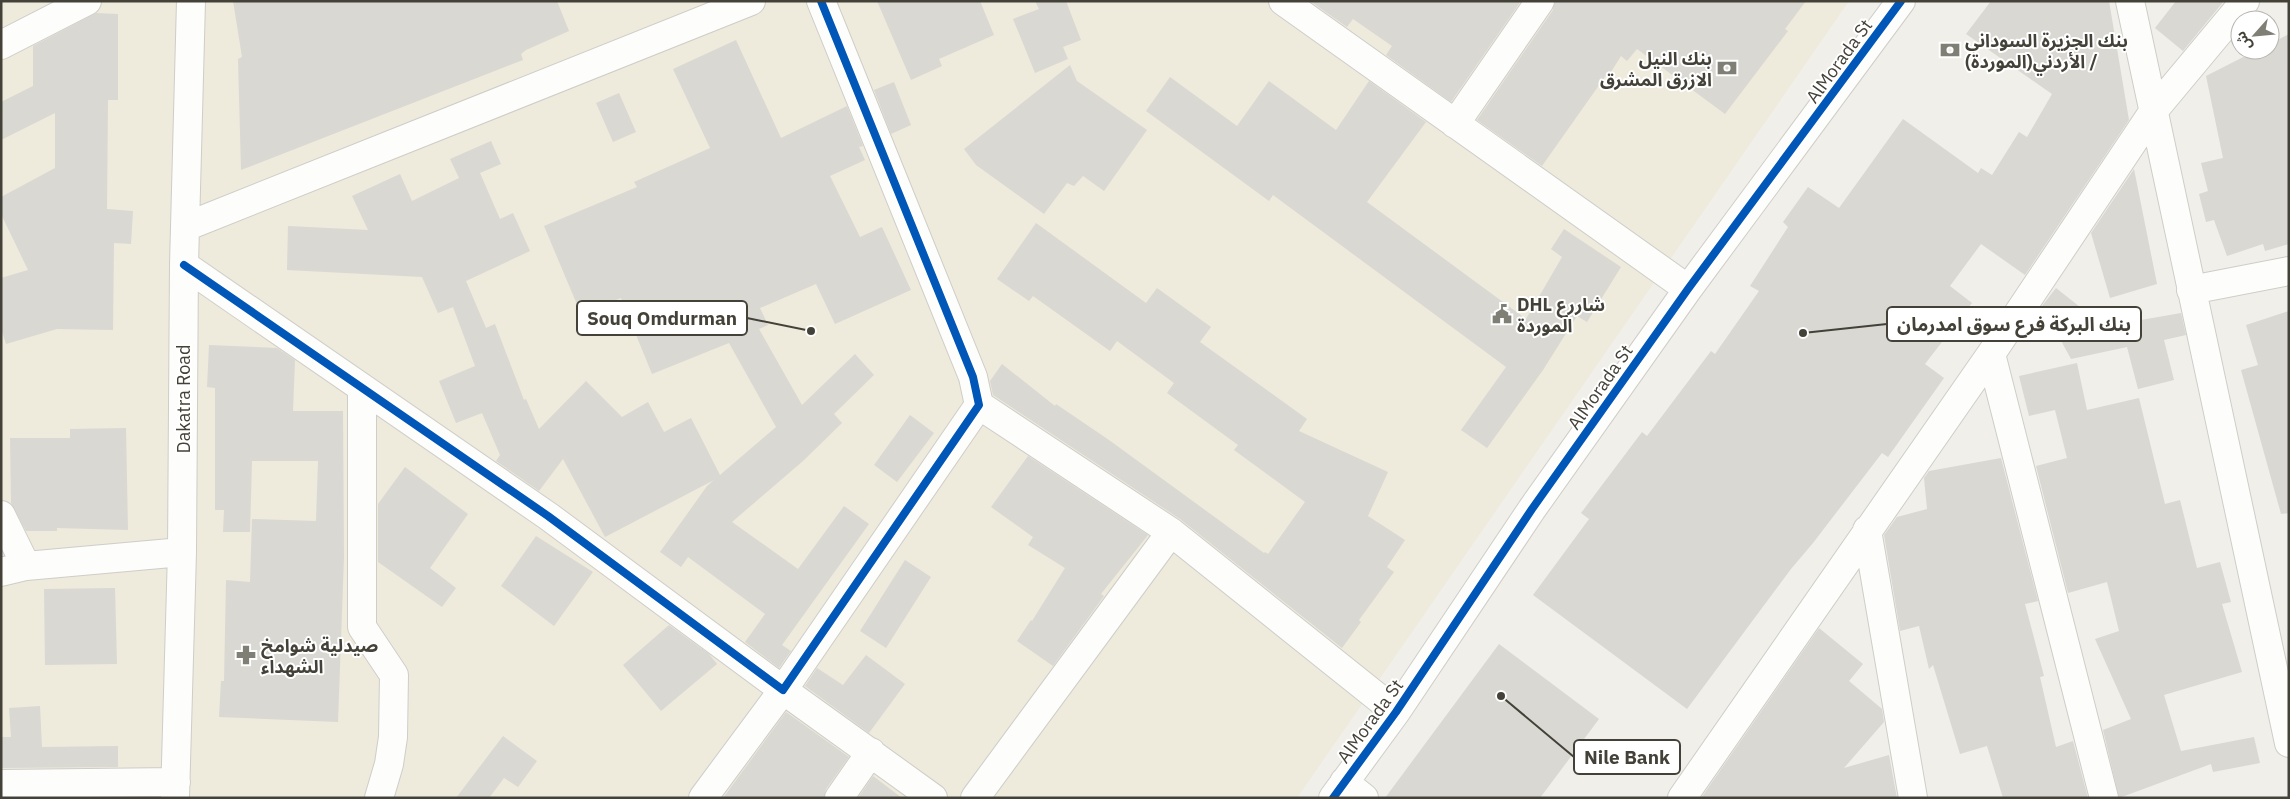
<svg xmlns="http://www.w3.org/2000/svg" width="2290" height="799" viewBox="0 0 2290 799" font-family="'IBM Plex Sans','Noto Sans Arabic',sans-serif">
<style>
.commercial{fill:#eeeadc}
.building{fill:#d9d8d3}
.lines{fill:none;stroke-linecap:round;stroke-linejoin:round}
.minor-casing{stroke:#cecdc8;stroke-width:30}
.minor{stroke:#fdfdfc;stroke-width:28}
.cycleway-casing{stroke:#fff;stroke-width:11}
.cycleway{stroke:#0057b8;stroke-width:8}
.labels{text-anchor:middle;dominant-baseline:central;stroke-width:4;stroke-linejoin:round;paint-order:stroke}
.poi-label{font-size:18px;font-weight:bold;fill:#444238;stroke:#fff;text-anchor:start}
.street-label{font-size:18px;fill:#444238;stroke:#fff}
.leader{fill:none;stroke:#444238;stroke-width:2}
.callout-dot{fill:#444238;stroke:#fff;stroke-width:2}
.callout{fill:#fff;stroke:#444238;stroke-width:2}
.callout-label{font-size:19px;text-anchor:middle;font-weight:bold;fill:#444238}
</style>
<rect width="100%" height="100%" fill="#f0efea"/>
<!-- commercial -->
<path class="commercial" d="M 1,1 L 1849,1 L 1297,798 L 1,798 Z"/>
<!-- building -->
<path class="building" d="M 233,1 L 557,1 L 569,31 L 526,50 L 521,54 L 523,60 L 241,170 L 238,59 L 242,57 Z
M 877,1 L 980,1 L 994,35 L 939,59 L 942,66 L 911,80 Z
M 1035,1 L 1066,1 L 1081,40 L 1063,47 L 1068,59 L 1035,73 L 1013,19 L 1039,9 Z
M 1310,1 L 1521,1 L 1451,102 L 1386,55 L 1392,46 L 1353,19 L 1347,27 Z
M 1555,1 L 1806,1 L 1785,29 L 1788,31 L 1725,114 L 1637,49 L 1627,61 L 1621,56 L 1611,72 L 1609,71 L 1542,166 L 1477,120 L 1553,10 Z
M 1991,1 L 2109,1 L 2129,120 L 2025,275 L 1981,244 L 1950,286 L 1972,303 L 1925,364 L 1944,378 L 1888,457 L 1882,453 L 1813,543 L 1791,569 L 1687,709 L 1533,595 L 1589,519 L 1581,513 L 1642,432 L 1647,436 L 1711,351 L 1715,354 L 1759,291 L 1750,286 L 1788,227 L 1783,222 L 1808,187 L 1839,208 L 1903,119 L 1978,173 L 1981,168 L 1992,175 L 2019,132 L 2027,137 L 2052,94 L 1966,34 Z
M 2176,1 L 2224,1 L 2183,51 L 2155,28 Z
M 96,13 L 118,14 L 118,100 L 108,100 L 107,209 L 133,211 L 131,244 L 114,243 L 113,330 L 57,329 L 6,344 L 1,328 L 1,278 L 28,270 L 1,214 L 1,197 L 55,168 L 55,113 L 1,140 L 1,102 L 33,86 L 33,46 Z
M 2289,34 L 2289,244 L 2265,251 L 2263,244 L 2227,256 L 2214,220 L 2206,222 L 2199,194 L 2208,191 L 2201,163 L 2223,158 L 2206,76 L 2257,50 L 2270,50 L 2270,44 Z
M 736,40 L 781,138 L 847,106 L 863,146 L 859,147 L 865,160 L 830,176 L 860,237 L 882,227 L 911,290 L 835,324 L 816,284 L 760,308 L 768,325 L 759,329 L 802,405 L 855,354 L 874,375 L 834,414 L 842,423 L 803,461 L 732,522 L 798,569 L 844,506 L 869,524 L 782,645 L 791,651 L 779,668 L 745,642 L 765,614 L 688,557 L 681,567 L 660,552 L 707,486 L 714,480 L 605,537 L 563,459 L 539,491 L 496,461 L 500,455 L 482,413 L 456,423 L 439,381 L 475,366 L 453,307 L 438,313 L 422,277 L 287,270 L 288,226 L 368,230 L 352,196 L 400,174 L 412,201 L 459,178 L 450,159 L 491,141 L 501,164 L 480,173 L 500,219 L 513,213 L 530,251 L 466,281 L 486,328 L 495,324 L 524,400 L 526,399 L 539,429 L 586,381 L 622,417 L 648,402 L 664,432 L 691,418 L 720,475 L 776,427 L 729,343 L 652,374 L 621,298 L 581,314 L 544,226 L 637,187 L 634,182 L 710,148 L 673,69 Z
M 1070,65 L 1077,81 L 1147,130 L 1104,191 L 1083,176 L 1074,186 L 1067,183 L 1044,214 L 976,165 L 964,149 Z
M 1170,77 L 1237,126 L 1269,81 L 1336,130 L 1369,81 L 1426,122 L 1367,202 L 1526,319 L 1562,257 L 1551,249 L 1564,229 L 1621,267 L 1587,322 L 1577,316 L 1543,370 L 1487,448 L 1461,430 L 1506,367 L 1273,195 L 1269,201 L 1146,111 Z
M 894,82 L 911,125 L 891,134 L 874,90 Z
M 619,93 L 636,132 L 613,142 L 596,103 Z
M 2134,169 L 2157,284 L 2110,298 L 2091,233 Z
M 1036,223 L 1146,303 L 1157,288 L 1211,327 L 1200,342 L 1307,419 L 1299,431 L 1388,472 L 1368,516 L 1405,540 L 1387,567 L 1394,572 L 1359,620 L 1361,622 L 1342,648 L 1180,519 L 993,395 L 990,381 L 1002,364 L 1055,406 L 1056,404 L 1109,440 L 1264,553 L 1265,552 L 1268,554 L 1305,502 L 1234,450 L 1238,445 L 1167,393 L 1174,383 L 1117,341 L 1110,351 L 1033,296 L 1029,301 L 997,279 Z
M 2056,288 L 2123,341 L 2118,324 L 2181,313 L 2186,335 L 2164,340 L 2174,380 L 2138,389 L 2127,347 L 2071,359 L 2042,306 Z
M 2289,311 L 2289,513 L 2281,514 L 2241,370 L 2258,365 L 2246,325 Z
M 209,345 L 277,348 L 295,360 L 293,411 L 343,411 L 344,557 L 338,722 L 219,717 L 221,681 L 224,681 L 226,580 L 250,582 L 252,519 L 316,521 L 318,461 L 252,461 L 250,532 L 223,532 L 224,510 L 215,510 L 215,388 L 207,387 Z
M 2077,363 L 2087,410 L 2139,398 L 2165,504 L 2180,500 L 2197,568 L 2220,562 L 2231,602 L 2222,604 L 2242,672 L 2164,695 L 2181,751 L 2254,737 L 2260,763 L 2213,772 L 2211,764 L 2119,798 L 2103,730 L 2131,719 L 2095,639 L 2119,631 L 2107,582 L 2068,593 L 2036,466 L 2067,458 L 2055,410 L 2029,416 L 2019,376 Z
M 910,415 L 934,433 L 897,482 L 874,465 Z
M 126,428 L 128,530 L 57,528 L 57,531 L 26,531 L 11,503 L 10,438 L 70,438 L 70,429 Z
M 1028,456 L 1148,535 L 1101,594 L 1104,596 L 1053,666 L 1017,641 L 1031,620 L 1032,621 L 1065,568 L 1028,545 L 1033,537 L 991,507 Z
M 2001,458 L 2038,601 L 2025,604 L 2044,676 L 2040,677 L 2056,747 L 2073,741 L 2088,798 L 2003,798 L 1987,746 L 1960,754 L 1933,665 L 1929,669 L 1919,626 L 1900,631 L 1884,535 L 1897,517 L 1927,509 L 1924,478 L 1929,471 Z
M 405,467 L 468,514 L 430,568 L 456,588 L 442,607 L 378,562 L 378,504 Z
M 536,536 L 593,572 L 554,626 L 501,586 Z
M 905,560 L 931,577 L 886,648 L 860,631 Z
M 115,588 L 117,664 L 45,665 L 44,589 Z
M 669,625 L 709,654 L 717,664 L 661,711 L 623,665 Z
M 1819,628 L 1863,664 L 1849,681 L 1882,709 L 1884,722 L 1844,768 L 1889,755 L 1897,798 L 1701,798 Z
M 1499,644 L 1599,719 L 1540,798 L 1385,798 Z
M 866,655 L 905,684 L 869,733 L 805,686 L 817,668 L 843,685 Z
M 40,706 L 42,747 L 118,746 L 118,767 L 1,768 L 1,737 L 11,737 L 9,708 Z
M 786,712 L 849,757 L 826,789 L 824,798 L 723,798 Z
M 503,736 L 537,761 L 518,787 L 504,778 L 489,798 L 456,798 Z
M 873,776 L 902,798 L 858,798 Z"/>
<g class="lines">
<defs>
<path id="minor" d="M 1283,1 L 1688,289
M 2130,1 L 2289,743
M 1,45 L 87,1
M 1455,124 L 1540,1
M 185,227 L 751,1
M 184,265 L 548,516 L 783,690 L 979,405 L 973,377 L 821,1
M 2191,290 L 2289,271
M 1991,354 L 2104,798
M 362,388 L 362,627 L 394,675 L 393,737 L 389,764 L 379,798
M 979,405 L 1171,532 L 1396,712
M 1,515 L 26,566
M 1867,530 L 1913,798
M 1,572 L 26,566 L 182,552
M 1344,782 L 1364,798
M 1,784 L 176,782
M 175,798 L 182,552 L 184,265 L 191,1
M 703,798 L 783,690 L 933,798
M 839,798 L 871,752
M 975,798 L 1171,532
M 1333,798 L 1396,712 L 1532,509 L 1688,289 L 1901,1
M 1682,798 L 1991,354 L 2155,109 L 2245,1"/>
</defs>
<!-- minor casing -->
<use href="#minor" class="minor-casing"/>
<!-- minor -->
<use href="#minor" class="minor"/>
<defs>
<path id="cycleway" d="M 184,265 L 548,516 L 783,690 L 979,405 L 973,377 L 821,1
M 1333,798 L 1396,712 L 1532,509 L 1688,289 L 1901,1"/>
</defs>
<!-- cycleway casing -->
<use href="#cycleway" class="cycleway-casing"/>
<!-- cycleway -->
<use href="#cycleway" class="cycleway"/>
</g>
<!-- icons -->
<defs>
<symbol id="bank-bare" viewBox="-9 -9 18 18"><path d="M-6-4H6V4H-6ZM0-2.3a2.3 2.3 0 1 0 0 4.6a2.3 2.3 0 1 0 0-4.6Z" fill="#807f76" stroke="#fff" stroke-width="2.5" paint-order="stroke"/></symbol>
<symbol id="civic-bare" viewBox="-9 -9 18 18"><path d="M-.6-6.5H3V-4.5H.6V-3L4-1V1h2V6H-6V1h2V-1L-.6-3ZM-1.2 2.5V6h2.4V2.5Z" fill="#807f76" stroke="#fff" stroke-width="2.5" paint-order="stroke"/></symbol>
<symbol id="pharmacy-bare" viewBox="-9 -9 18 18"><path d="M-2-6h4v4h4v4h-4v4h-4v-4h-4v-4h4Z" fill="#807f76" stroke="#fff" stroke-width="2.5" paint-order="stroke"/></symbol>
</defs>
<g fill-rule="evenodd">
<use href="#bank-bare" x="1936" y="36" width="28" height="28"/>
<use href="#bank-bare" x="1713" y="54" width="28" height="28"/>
<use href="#civic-bare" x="1488" y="300" width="28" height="28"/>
<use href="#pharmacy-bare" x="232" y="641" width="28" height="28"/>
</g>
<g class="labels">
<!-- poi labels -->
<g class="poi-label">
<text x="1965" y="40">بنك الجزيرة السوداني<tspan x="1965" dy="21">الأردني(الموردة) /</tspan></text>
<text x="1712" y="58" text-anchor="end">بنك النيل<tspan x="1712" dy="21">الازرق المشرق</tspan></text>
<text x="1517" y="304">DHL شاررع<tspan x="1517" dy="21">الموردة</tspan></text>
<text x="261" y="645">صيدلية شوامخ<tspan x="261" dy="21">الشهداء</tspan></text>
</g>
<!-- street labels -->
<g class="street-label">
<text transform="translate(1839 61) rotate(-54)">AlMorada St</text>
<text transform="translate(1600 387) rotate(-55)">AlMorada St</text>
<text transform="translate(183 399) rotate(-90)">Dakatra Road</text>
<text transform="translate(1370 721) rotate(-54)">AlMorada St</text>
</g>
</g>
<!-- callouts -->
<path class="leader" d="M811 331L747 318M1803 333L1887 324M1501 696L1574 757"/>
<g class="callout-dot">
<circle cx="811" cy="331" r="5"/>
<circle cx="1803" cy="333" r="5"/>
<circle cx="1501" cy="696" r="5"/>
</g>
<g class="callout">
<rect x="577" y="301" width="170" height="34" rx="5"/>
<rect x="1887" y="307" width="254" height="34" rx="5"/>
<rect x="1574" y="740" width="106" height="34" rx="5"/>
</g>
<g class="callout-label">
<text x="662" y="325">Souq Omdurman</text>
<text x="2014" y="331">بنك البركة فرع سوق امدرمان</text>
<text x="1627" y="764">Nile Bank</text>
</g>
<!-- border -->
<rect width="2290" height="799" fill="none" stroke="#444238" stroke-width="5"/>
<!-- north arrow -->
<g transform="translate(2255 35) rotate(243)"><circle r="24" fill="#ffffff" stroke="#b4b3af"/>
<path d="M0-4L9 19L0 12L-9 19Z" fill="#807f76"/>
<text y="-8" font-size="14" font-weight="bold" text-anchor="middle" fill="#444238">ش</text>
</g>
</svg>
